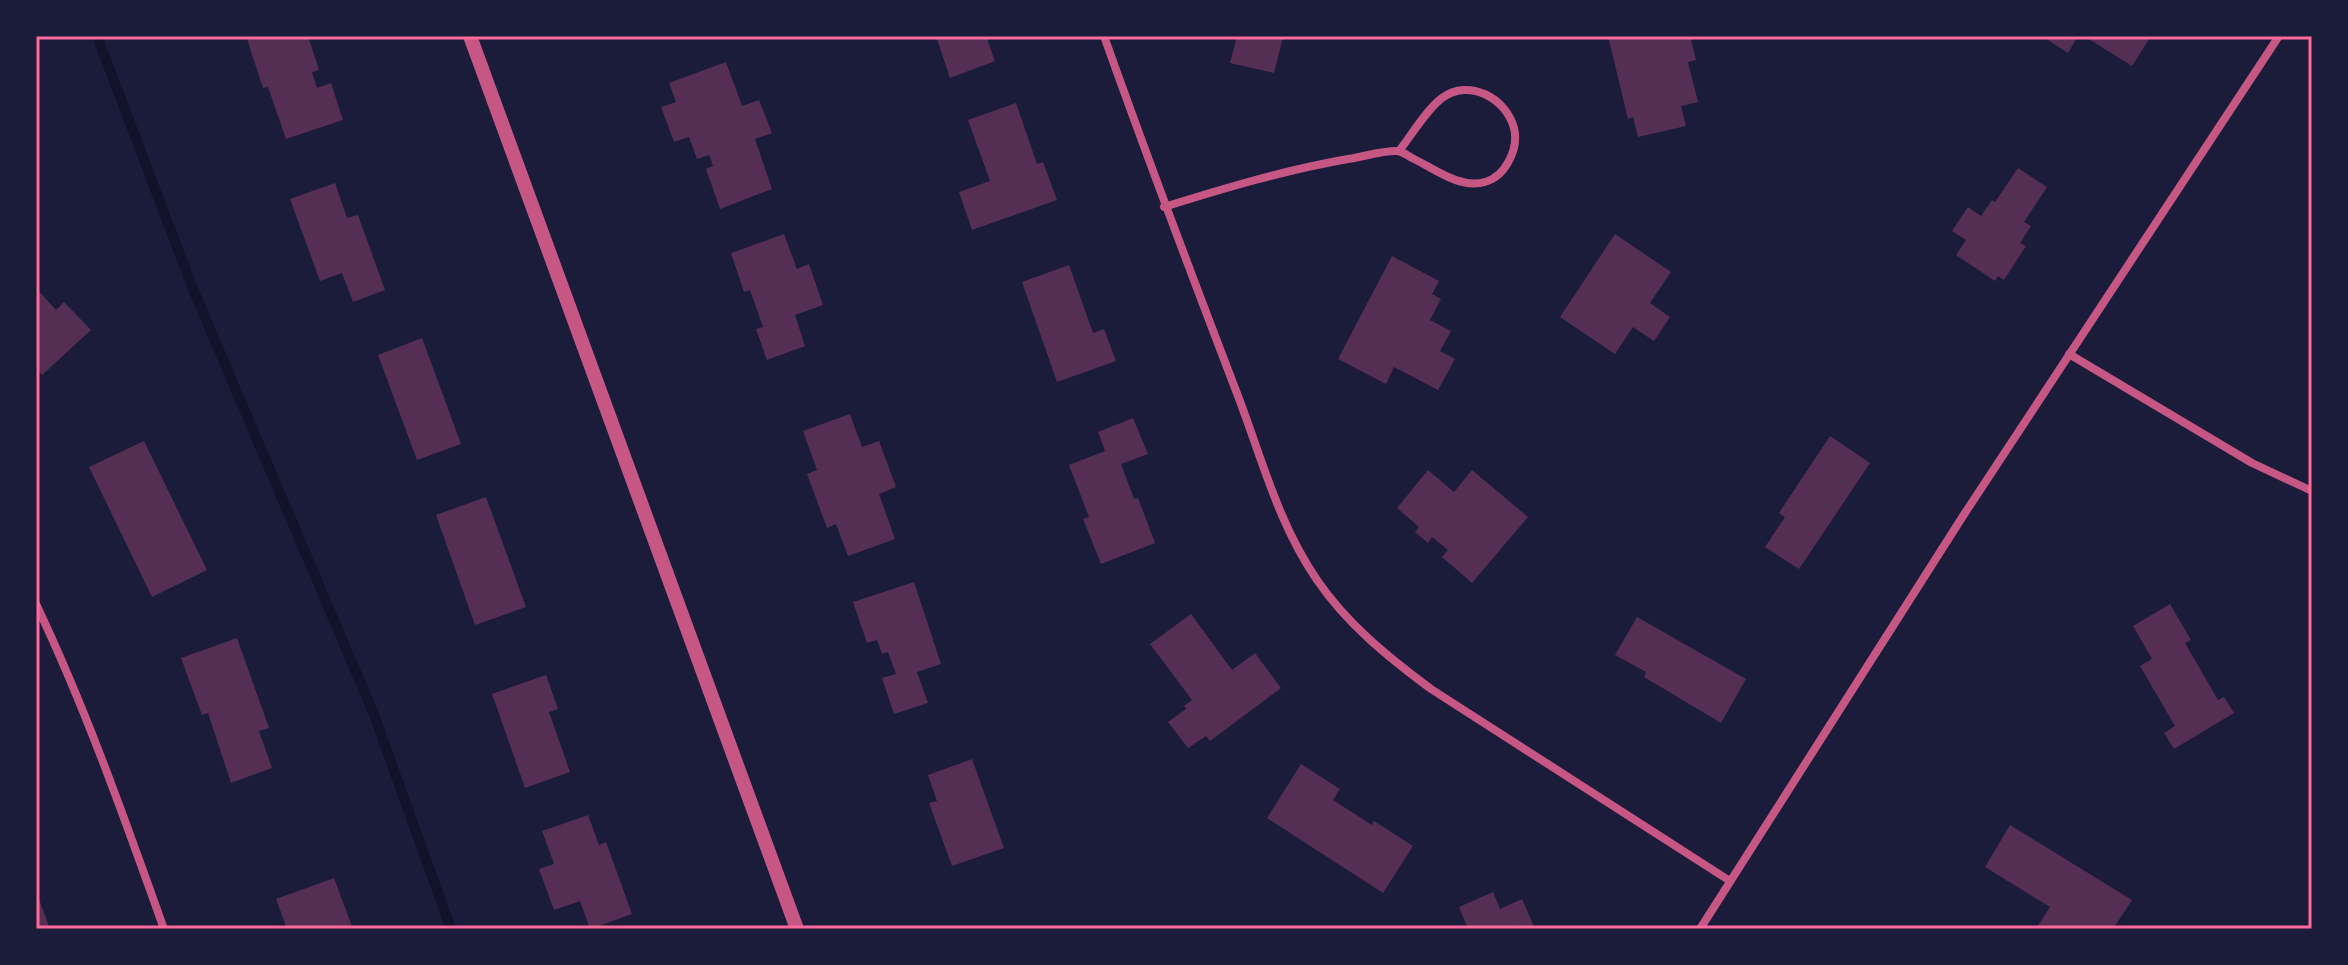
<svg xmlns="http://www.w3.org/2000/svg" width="2348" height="965" viewBox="0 0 2348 965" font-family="'Golos Text',sans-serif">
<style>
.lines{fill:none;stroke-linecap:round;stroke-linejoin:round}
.stream{stroke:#12122b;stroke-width:10}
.building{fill:#542f53}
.minor{stroke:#c65784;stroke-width:8}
.tertiary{stroke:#c65784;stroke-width:14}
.neatline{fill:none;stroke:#ff6b9d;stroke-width:3}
</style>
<rect width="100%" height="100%" fill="#1b1b3a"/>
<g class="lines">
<!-- stream -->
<path class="stream" d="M 97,36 L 193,289 L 373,712 L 451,929"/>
</g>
<!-- building -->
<path class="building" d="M 246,36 L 308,36 L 319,70 L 312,72 L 317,88 L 331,83 L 343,120 L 286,139 L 268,87 L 263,88 Z
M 936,36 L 986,36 L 995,61 L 950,78 Z
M 1237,36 L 1283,37 L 1274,73 L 1230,63 Z
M 1608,36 L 1690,36 L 1696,60 L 1688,62 L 1698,102 L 1681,106 L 1686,126 L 1638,137 L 1633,117 L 1628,119 Z
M 2042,36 L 2078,36 L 2068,53 Z
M 2084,36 L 2151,36 L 2132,66 Z
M 726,62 L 742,106 L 759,100 L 772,133 L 755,139 L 772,189 L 720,209 L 706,169 L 713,166 L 709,155 L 697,159 L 689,137 L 674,142 L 661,107 L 676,102 L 669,83 Z
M 1016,103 L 1037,164 L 1043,162 L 1057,200 L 972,230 L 959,192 L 990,181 L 968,120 Z
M 2018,168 L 2047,187 L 2024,222 L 2031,226 L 2020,243 L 2026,246 L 2004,280 L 1998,276 L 1995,281 L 1956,255 L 1966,240 L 1952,231 L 1968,207 L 1981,216 L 1992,200 L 1995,202 Z
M 335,183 L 347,218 L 358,215 L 385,290 L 353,302 L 342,273 L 320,281 L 290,199 Z
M 784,234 L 797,269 L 809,264 L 823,305 L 795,315 L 805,346 L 767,360 L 756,329 L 763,327 L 750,290 L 744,292 L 731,253 Z
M 1615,234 L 1671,272 L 1650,303 L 1670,317 L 1654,341 L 1633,327 L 1615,354 L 1560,317 Z
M 1392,256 L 1439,281 L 1432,294 L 1441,299 L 1430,320 L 1451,331 L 1440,351 L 1455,359 L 1438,390 L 1394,367 L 1386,384 L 1338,359 Z
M 1069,265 L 1093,333 L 1104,329 L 1116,361 L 1057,382 L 1022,282 Z
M 36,288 L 56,310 L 64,302 L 91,330 L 42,375 L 36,368 Z
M 422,338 L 461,444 L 417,460 L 378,355 Z
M 850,414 L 862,447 L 879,441 L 896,487 L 879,494 L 895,539 L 848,556 L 836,524 L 827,528 L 807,474 L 817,470 L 803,431 Z
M 1133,418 L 1148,454 L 1121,464 L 1134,499 L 1138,498 L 1155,543 L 1101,564 L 1083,519 L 1089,517 L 1069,465 L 1105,451 L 1098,432 Z
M 1830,436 L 1870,463 L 1799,569 L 1765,547 L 1785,517 L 1779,513 Z
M 144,441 L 207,570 L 152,597 L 89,467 Z
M 1428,470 L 1454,492 L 1472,470 L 1528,517 L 1472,583 L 1442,557 L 1448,550 L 1432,537 L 1428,543 L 1415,532 L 1419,527 L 1397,508 Z
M 486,497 L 526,607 L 475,625 L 436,515 Z
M 914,582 L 941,664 L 917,672 L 928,703 L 894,714 L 882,678 L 896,674 L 888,652 L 882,654 L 877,640 L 867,643 L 853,602 Z
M 2170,604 L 2191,640 L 2185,643 L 2218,700 L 2224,697 L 2234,713 L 2174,749 L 2164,733 L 2175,726 L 2140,666 L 2152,659 L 2133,626 Z
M 1191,614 L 1232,670 L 1255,653 L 1281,688 L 1210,741 L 1206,736 L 1188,748 L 1168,722 L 1186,709 L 1184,706 L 1192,700 L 1150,644 Z
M 1637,617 L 1746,679 L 1721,723 L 1644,677 L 1646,672 L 1615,655 Z
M 237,638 L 269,728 L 259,731 L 272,768 L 231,783 L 208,713 L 202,715 L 181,658 Z
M 546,675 L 558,709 L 549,712 L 570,772 L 525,788 L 492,694 Z
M 972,759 L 1004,848 L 952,866 L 929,803 L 937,801 L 928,775 Z
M 1301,764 L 1340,789 L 1333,800 L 1372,825 L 1374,821 L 1413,846 L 1383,893 L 1267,818 Z
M 588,815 L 599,845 L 606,842 L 632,914 L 590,929 L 580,901 L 554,910 L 539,869 L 554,864 L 542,831 Z
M 2010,825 L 2132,900 L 2113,929 L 2036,929 L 2050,907 L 1985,867 Z
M 334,878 L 353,929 L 287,929 L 276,899 Z
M 36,891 L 50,929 L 36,929 Z
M 1493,892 L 1500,909 L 1522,899 L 1535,929 L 1468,929 L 1459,907 Z"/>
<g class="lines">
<!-- minor -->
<path class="minor" d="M 1104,36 C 1147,157 1192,276 1238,396 C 1262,459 1278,523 1317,580 C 1347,624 1388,657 1431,689 L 1730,881
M 1164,207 C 1225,188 1285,170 1348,159 C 1363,157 1380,151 1396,151 C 1402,151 1407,155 1412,158 C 1435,169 1459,189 1485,182 C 1506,176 1519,148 1514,128 C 1506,98 1469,78 1442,98 C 1427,109 1411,136 1399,151
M 2069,354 L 2252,463 L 2312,491
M 36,604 C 86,709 125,820 164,929
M 1700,929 L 1963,516 L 2279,36"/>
<!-- tertiary -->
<path class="tertiary" d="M 470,36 L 797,929"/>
</g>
<!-- border -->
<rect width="2348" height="965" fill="none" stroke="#1b1b3a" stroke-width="76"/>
<rect x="38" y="38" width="2272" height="889" class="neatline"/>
</svg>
